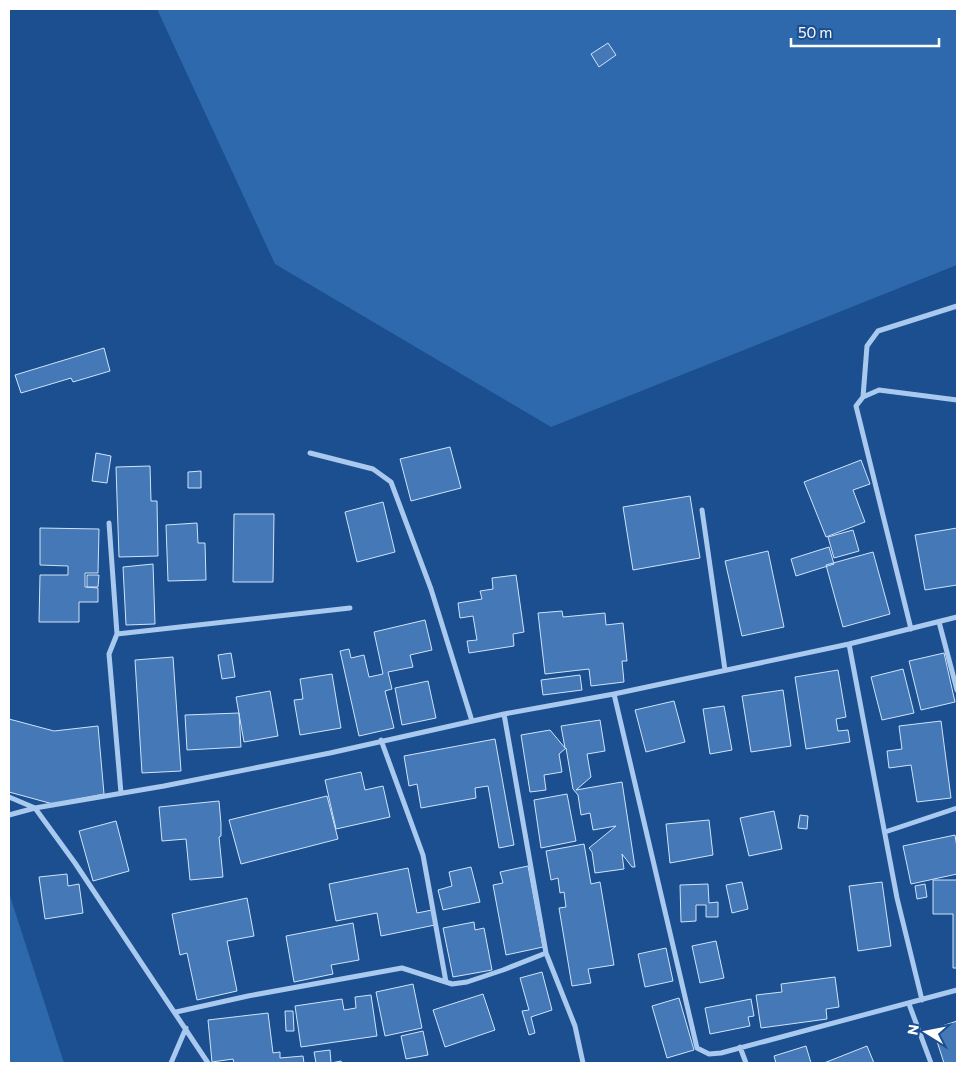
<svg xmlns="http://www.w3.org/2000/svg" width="966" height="1072" viewBox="0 0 966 1072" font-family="Commissioner,sans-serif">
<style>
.green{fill:#2e69ad}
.building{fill:#4478b7;stroke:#cfe3fa}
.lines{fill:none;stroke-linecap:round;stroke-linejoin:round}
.street{stroke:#a9c9ee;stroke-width:5}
</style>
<rect width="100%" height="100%" fill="#1b4f8f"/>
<!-- green -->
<path class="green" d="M 157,9 L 957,9 L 957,265 L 551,427 L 275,264 Z
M 9,893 L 64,1063 L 9,1063 Z"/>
<!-- building -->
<path class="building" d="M 608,43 L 616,55 L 599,67 L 591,54 Z
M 104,348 L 110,371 L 73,382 L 71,378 L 21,393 L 15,375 Z
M 450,447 L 461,488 L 411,501 L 400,459 Z
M 96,453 L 111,456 L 107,483 L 92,481 Z
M 861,460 L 870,484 L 853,490 L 865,522 L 826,537 L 804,482 Z
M 150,466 L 151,501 L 157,501 L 158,556 L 119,557 L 116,467 Z
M 201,471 L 201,488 L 188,488 L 188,472 Z
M 690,496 L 700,558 L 633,570 L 623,507 Z
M 383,502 L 395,552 L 357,562 L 345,512 Z
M 234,514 L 274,514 L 273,582 L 233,582 Z
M 197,523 L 198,543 L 205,543 L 206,580 L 168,581 L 166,525 Z
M 40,528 L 99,529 L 98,573 L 85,573 L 85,587 L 98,588 L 98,602 L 79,602 L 79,622 L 39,622 L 40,575 L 68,575 L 68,566 L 40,565 Z
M 957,528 L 957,585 L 925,590 L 915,535 Z
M 853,530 L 859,551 L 834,558 L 828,537 Z
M 829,547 L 834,564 L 796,576 L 791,559 Z
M 768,551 L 784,627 L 742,636 L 725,561 Z
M 873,552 L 890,614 L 843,627 L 826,565 Z
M 153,564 L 155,624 L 126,625 L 123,567 Z
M 87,575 L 99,575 L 98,587 L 87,587 Z
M 516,575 L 524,632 L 513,634 L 514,646 L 469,653 L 467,641 L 477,640 L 473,616 L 460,618 L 458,603 L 482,599 L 480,591 L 493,589 L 492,578 Z
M 562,611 L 563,617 L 605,613 L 606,625 L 623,623 L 627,661 L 622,661 L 624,682 L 591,686 L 589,669 L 545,674 L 538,613 Z
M 425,620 L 432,650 L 410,655 L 413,667 L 388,672 L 392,689 L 385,691 L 394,728 L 359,736 L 340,651 L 349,649 L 351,658 L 364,655 L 369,677 L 383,674 L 374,632 Z
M 231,653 L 235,677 L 222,679 L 218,655 Z
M 944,653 L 955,702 L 921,710 L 909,661 Z
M 173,657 L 181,771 L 142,773 L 135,660 Z
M 903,669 L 914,713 L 882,720 L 871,677 Z
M 838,670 L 846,717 L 836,719 L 838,731 L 848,730 L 850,742 L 806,749 L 795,677 Z
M 332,674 L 341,728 L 300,735 L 294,700 L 303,699 L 300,679 Z
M 580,675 L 582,690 L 543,695 L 541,680 Z
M 428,681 L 436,718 L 402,725 L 395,688 Z
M 783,690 L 791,746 L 751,752 L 742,696 Z
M 270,691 L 278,736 L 244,742 L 236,697 Z
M 674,701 L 685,742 L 646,752 L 635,710 Z
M 724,706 L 732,750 L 710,754 L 703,709 Z
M 239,713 L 241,747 L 187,750 L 185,715 Z
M 9,719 L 54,731 L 98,726 L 104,794 L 53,804 L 9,792 Z
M 600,720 L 605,751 L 587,754 L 591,777 L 576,790 L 622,782 L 635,867 L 632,867 L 622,854 L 624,869 L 595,873 L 592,852 L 589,848 L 616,826 L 593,830 L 590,813 L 581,815 L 578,795 L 573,789 L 566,748 L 559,754 L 562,772 L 544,775 L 546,790 L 530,792 L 521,735 L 550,730 L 565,748 L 561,726 Z
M 941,721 L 951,798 L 917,802 L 911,765 L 889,768 L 887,751 L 902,749 L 899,726 Z
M 495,739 L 514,845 L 499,848 L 488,786 L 475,788 L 476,798 L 421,808 L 417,784 L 409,786 L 404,756 Z
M 361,772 L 365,790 L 383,786 L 390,817 L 336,829 L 325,780 Z
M 567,794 L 576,841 L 541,848 L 534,800 Z
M 327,796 L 338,839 L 241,864 L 229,820 Z
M 219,801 L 221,824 L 221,836 L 219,837 L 223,877 L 190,880 L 186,839 L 162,841 L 159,807 Z
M 774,811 L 782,849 L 749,856 L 740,818 Z
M 800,815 L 808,816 L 807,829 L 798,828 Z
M 709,820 L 713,855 L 670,863 L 666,824 Z
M 116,821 L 129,871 L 93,881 L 79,831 Z
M 955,835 L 957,848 L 957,874 L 911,884 L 903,846 Z
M 584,844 L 591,884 L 600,882 L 614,965 L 588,969 L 591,983 L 572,986 L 559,908 L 566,907 L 564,892 L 560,893 L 558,878 L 551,880 L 546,851 Z
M 528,866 L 543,947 L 506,955 L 493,885 L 503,883 L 500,872 Z
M 471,867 L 480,902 L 443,910 L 438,890 L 452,886 L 449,872 Z
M 408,868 L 417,913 L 432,910 L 435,925 L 381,936 L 377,913 L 336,921 L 329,884 Z
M 67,874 L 68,886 L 79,884 L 83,913 L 45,919 L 39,877 Z
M 933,880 L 957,880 L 957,968 L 953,968 L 953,914 L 933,914 Z
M 742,882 L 748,909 L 732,913 L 726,885 Z
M 882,882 L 891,946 L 858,951 L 849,886 Z
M 708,884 L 709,903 L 718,902 L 718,917 L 706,917 L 706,905 L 696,905 L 696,921 L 681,922 L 680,885 Z
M 925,884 L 927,897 L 917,899 L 915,886 Z
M 247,898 L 254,936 L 227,941 L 237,991 L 197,1000 L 187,953 L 180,955 L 172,914 Z
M 474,922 L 475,930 L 484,928 L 492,970 L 453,977 L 443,928 Z
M 353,923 L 359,960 L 331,965 L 333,974 L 294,982 L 286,936 Z
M 716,941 L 724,978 L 700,983 L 692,946 Z
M 666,948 L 673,981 L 645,987 L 638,954 Z
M 542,972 L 552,1010 L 531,1017 L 535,1033 L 529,1035 L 522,1011 L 529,1010 L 520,978 Z
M 835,977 L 839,1007 L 826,1009 L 827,1019 L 761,1028 L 756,995 L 782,992 L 781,984 Z
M 413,984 L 422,1028 L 385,1036 L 376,992 Z
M 483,994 L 495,1030 L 445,1047 L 433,1010 Z
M 371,995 L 377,1036 L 301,1047 L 295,1006 L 342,999 L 344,1010 L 356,1008 L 355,997 Z
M 679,998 L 694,1050 L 667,1058 L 652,1006 Z
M 751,999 L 754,1016 L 748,1017 L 750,1026 L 710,1034 L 705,1008 Z
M 285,1011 L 293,1011 L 294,1031 L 286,1031 Z
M 268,1013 L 273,1053 L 280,1052 L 280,1058 L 303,1056 L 304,1063 L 234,1063 L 233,1059 L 212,1062 L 208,1020 Z
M 957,1021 L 957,1063 L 944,1063 L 933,1029 Z
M 423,1031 L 428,1055 L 406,1059 L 401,1036 Z
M 806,1046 L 811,1063 L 776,1063 L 774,1056 Z
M 867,1046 L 874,1063 L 824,1063 Z
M 330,1050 L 331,1063 L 341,1061 L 342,1063 L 316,1063 L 314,1052 Z"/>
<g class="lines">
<!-- street -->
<path class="street" d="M 863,397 L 867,346 L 878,331 L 957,306
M 310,453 L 373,469 L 391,482 L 431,589 L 472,721
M 702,510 L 725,670
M 109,523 L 117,634
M 939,622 L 957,690
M 911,629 L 856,406 L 863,397 L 879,390 L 957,400
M 849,644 L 897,898 L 922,1000
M 614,694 L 697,1048 L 709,1054 L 721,1053 L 957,990
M 504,714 L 546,953 L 575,1026 L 583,1063
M 381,740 L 423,855 L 446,982
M 121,793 L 109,654 L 117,634 L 350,608
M 9,797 L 35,808 L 75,863 L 208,1063
M 9,815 L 35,808 L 164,786 L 330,753 L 504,714 L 614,694 L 849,644 L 957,617
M 885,832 L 957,808
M 909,1004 L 931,1063
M 176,1012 L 248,996 L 402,968 L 452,984 L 467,982 L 503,970 L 546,953
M 740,1047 L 746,1063
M 171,1063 L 186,1028"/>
</g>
<!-- border -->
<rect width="966" height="1072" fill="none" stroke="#ffffff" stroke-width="20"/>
<!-- north arrow -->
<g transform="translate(926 1032) rotate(280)" stroke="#1b4f8f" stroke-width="4" paint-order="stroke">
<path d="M0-4L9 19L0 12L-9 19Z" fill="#ffffff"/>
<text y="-8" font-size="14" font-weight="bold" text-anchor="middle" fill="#ffffff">N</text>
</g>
<!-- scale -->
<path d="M791 38v8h148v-8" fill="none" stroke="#ffffff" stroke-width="2.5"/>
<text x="798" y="38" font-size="15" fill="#ffffff" stroke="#1b4f8f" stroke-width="4" paint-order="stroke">50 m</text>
</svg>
